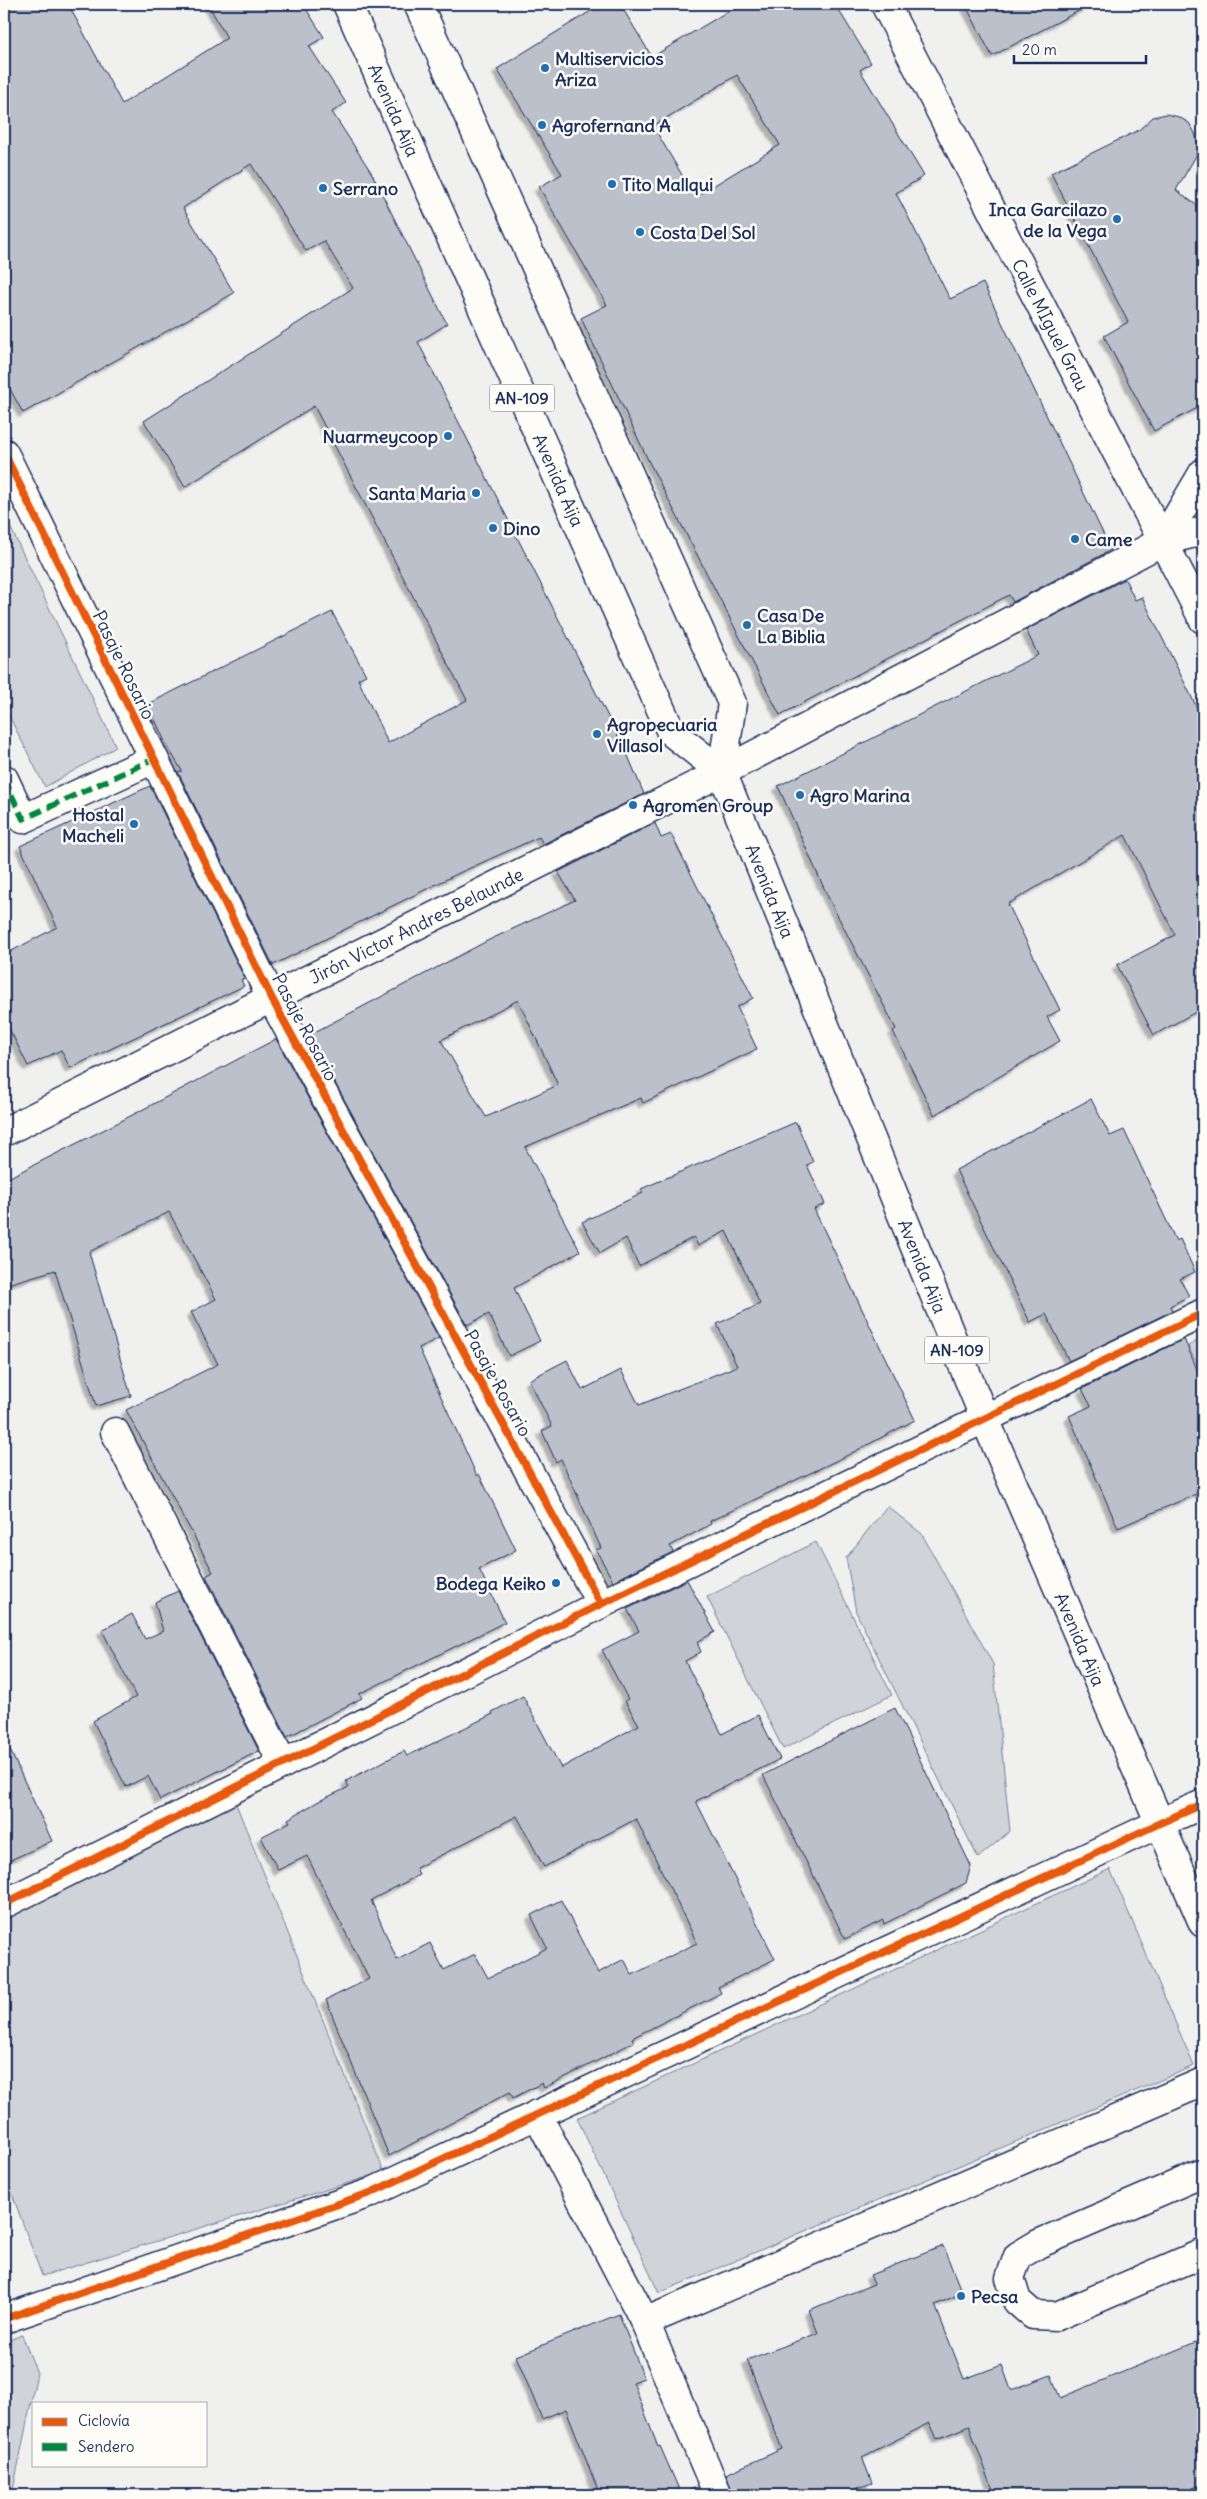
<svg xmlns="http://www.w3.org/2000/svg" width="1207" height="2499" viewBox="0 0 1207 2499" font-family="Delius,sans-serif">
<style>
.green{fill:#d0d3d8;stroke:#76819b}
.building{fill:#bbc0ca;stroke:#1b2f5e;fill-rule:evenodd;filter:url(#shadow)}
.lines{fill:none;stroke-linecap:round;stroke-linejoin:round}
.minor-casing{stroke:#1b2f5e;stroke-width:31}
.major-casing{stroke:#1b2f5e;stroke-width:31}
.minor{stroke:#fdfcf7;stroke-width:28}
.major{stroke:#fdfcf7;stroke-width:28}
.quiet{stroke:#00873e;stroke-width:6;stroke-dasharray:12 6;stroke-linecap:butt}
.cycleway-casing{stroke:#fdfcf7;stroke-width:11}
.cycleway{stroke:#e8590c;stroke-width:8}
.poi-dot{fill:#1f6fb2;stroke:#fdfcf7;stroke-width:2}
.labels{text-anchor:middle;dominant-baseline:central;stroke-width:5;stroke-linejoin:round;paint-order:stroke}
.shield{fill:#fdfcf7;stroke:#5f6c8c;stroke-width:1}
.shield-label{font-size:16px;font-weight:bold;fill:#1b2f5e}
.poi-label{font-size:18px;font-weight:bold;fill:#1b2f5e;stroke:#fdfcf7;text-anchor:start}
.street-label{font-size:18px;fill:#1b2f5e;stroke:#fdfcf7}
</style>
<defs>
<filter id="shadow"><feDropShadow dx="-4.5" dy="4.5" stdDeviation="1" flood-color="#0004"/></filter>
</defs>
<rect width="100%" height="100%" fill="#f0f0ee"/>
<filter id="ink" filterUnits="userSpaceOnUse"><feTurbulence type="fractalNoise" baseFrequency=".02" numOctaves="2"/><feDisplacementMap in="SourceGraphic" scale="10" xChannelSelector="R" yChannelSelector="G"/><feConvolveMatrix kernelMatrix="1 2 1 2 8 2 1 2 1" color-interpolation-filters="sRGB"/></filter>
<g filter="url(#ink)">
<!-- green -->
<path class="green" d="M 4,514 L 116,747 L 45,787 L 4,706 Z
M 1203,1338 L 1203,1377 L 1188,1346 Z
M 887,1506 L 922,1534 L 993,1664 L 1010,1831 L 978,1858 L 856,1612 L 846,1558 Z
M 816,1542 L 892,1695 L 783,1749 L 707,1597 Z
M 234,1799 L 384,2172 L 42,2276 L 4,2172 L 4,1919 Z
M 1110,1869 L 1194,2066 L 659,2293 L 577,2118 Z
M 22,2335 L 37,2373 L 12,2495 L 4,2495 L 4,2342 Z"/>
<!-- building -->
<path class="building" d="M 4,4 L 68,4 L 122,104 L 227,38 L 208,4 L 303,4 L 324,37 L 309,46 L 346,103 L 332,112 L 371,172 L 447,324 L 418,342 L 628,756 L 644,794 L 543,844 L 539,837 L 459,873 L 273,965 L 178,772 L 182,771 L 165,742 L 148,704 L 332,612 L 366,675 L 358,679 L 388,743 L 467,700 L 314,406 L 185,487 L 144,421 L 353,288 L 324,241 L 306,251 L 251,164 L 183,208 L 234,293 L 23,413 L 4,378 Z
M 602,4 L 620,4 L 652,57 L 740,4 L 835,4 L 871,63 L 860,70 L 924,176 L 896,193 L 950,299 L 983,283 L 1111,550 L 1013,602 L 1009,595 L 780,715 L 649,462 L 581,318 L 607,305 L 539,187 L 562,174 L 497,69 ZM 737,75 L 780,145 L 695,197 L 653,126 Z
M 965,4 L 1092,4 L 992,56 Z
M 1166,114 L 1179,117 L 1189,123 L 1195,133 L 1198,145 L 1196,156 L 1176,190 L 1203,210 L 1203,405 L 1154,431 L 1104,336 L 1128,322 L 1051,173 L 1139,130 L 1153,117 Z
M 1125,579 L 1135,600 L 1142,597 L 1203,720 L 1203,1008 L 1154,1035 L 1117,965 L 1175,935 L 1125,835 L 1008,904 L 1060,1010 L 1047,1017 L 1060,1041 L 934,1115 L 893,1031 L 896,1029 L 828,897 L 778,786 L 1038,655 L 1026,630 Z
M 150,786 L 245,979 L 241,980 L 244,986 L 70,1068 L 61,1050 L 28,1066 L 4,1018 L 4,955 L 57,927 L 20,846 Z
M 655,823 L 661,838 L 671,834 L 753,998 L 737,1007 L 757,1049 L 643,1103 L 641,1098 L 525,1147 L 580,1251 L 514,1288 L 540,1341 L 509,1356 L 489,1314 L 467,1325 L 309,1035 L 489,940 L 575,900 L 558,872 ZM 518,1000 L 558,1085 L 486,1117 L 441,1040 Z
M 276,1039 L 439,1338 L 419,1348 L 477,1476 L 479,1474 L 516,1550 L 479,1569 L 505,1622 L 359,1694 L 362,1698 L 287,1737 L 206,1576 L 213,1572 L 126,1410 L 218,1364 L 191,1312 L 216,1299 L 169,1212 L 89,1252 L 131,1396 L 96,1406 L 55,1270 L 4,1285 L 4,1180 L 121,1121 Z
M 1091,1099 L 1110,1136 L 1124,1130 L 1176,1241 L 1180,1239 L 1195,1272 L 1180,1279 L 1189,1296 L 1170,1306 L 1172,1311 L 1069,1361 L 1046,1314 L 1030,1322 L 956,1170 Z
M 796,1122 L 813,1162 L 807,1165 L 825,1204 L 814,1209 L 915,1420 L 846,1456 L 710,1521 L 711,1524 L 670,1546 L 673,1552 L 613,1581 L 596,1550 L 601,1548 L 561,1459 L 556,1462 L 542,1431 L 552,1426 L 529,1380 L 567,1360 L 582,1390 L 621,1370 L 639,1405 L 737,1366 L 717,1324 L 760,1304 L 726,1231 L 698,1246 L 694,1237 L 639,1266 L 626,1238 L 600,1253 L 582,1222 L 643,1193 L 641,1189 Z
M 1184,1339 L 1203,1383 L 1203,1491 L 1118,1528 L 1069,1416 L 1091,1406 L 1082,1389 Z
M 687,1580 L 715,1632 L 697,1642 L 701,1652 L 685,1661 L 722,1734 L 758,1715 L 780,1759 L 696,1801 L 775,1959 L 718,1987 L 721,1993 L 632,2038 L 634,2042 L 544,2088 L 542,2083 L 513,2098 L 510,2092 L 389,2156 L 326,2000 L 369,1979 L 307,1856 L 278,1870 L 261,1837 L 290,1822 L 288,1819 L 319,1801 L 349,1787 L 346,1781 L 404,1751 L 407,1756 L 493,1714 L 492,1712 L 523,1696 L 561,1768 L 639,1725 L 625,1701 L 628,1699 L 602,1650 L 639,1631 L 627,1609 ZM 517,1816 L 544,1867 L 636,1819 L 697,1943 L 632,1975 L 624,1959 L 598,1973 L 561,1900 L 531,1915 L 547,1948 L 488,1978 L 475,1954 L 444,1970 L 430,1943 L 397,1960 L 371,1900 L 419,1875 L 416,1868 Z
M 178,1591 L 259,1751 L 160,1800 L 148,1776 L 126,1787 L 93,1721 L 136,1697 L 102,1630 L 132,1614 L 145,1639 L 163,1631 L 155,1602 Z
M 895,1708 L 971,1866 L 966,1883 L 884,1924 L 883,1920 L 845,1939 L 763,1775 Z
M 4,1737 L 52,1841 L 4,1863 Z
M 943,2246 L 962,2293 L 935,2305 L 964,2379 L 1002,2365 L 1011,2390 L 1051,2375 L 1060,2398 L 1203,2339 L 1203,2484 L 1176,2495 L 995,2495 L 969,2426 L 937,2439 L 930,2423 L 862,2457 L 872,2483 L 839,2495 L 733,2495 L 726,2474 L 782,2449 L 747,2360 L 818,2333 L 809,2310 L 874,2284 L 870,2275 Z
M 619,2314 L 644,2378 L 633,2382 L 658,2447 L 660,2446 L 681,2494 L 697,2487 L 701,2495 L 600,2495 L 566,2409 L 542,2419 L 516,2356 Z"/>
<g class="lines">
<defs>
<g id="minor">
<path id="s1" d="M 885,4 L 1203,619"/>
<path d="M 4,453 L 272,999 L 601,1604"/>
<path d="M 4,779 L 23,819 L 154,759"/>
<path id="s2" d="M 4,1132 L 722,772"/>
<path d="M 115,1432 L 283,1764"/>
<path d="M 4,1904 L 601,1604 L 1203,1313"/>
<path d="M 537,2114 L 645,2322 L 1203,2082"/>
<path d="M 1203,2173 L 1038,2244 L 1018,2256 L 1010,2278 L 1017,2301 L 1033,2315 L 1057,2316 L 1203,2253"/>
<path d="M 4,2319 L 370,2193 L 1160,1823 L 1203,1804"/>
<path d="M 645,2322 L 718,2495"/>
</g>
<g id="major">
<path id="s3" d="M 347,4 L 671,732 L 722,772 L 984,1417 L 1203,1923"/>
<path d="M 418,4 L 732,703 L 722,772"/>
<path d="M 1163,541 L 1203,473"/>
<path d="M 722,772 L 1163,541 L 1203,531"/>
</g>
</defs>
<!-- minor casing -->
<use href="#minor" class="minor-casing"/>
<!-- major casing -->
<use href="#major" class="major-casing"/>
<!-- minor -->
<use href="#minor" class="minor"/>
<!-- major -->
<use href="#major" class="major"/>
<!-- quiet -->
<path class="quiet" d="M 4,779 L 23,819 L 154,759"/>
<defs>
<path id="cycleway" d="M 4,453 L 272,999 L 601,1604
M 4,1904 L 601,1604 L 1203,1313
M 4,2319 L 370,2193 L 1160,1823 L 1203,1804"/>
</defs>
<!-- cycleway casing -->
<use href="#cycleway" class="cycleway-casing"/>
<!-- cycleway -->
<use href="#cycleway" class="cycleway"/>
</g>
</g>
<!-- markers -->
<g class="poi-dot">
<circle cx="545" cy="68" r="5"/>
<circle cx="542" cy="125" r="5"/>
<circle cx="612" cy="184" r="5"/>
<circle cx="323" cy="188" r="5"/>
<circle cx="1117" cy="219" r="5"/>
<circle cx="640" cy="232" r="5"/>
<circle cx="448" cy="436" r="5"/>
<circle cx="476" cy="493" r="5"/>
<circle cx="493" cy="528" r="5"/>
<circle cx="1075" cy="539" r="5"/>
<circle cx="747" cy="625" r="5"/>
<circle cx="597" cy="734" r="5"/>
<circle cx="800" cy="795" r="5"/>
<circle cx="633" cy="805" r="5"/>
<circle cx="134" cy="824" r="5"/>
<circle cx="556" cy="1583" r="5"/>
<circle cx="961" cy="2296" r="5"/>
</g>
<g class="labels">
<!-- shield labels -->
<g class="shield">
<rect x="489.5" y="384.5" width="65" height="27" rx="4"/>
<rect x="924.5" y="1336.5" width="65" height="27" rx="4"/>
</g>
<g class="shield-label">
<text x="522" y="398">AN-109</text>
<text x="957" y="1350">AN-109</text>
</g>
<!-- poi labels -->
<g class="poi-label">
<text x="555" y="58">Multiservicios<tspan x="555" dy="21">Ariza</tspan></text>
<text x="552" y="125">Agrofernand A</text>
<text x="622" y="184">Tito Mallqui</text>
<text x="333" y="188">Serrano</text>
<text x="1107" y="209" text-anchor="end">Inca Garcilazo<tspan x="1107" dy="21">de la Vega</tspan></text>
<text x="650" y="232">Costa Del Sol</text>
<text x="438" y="436" text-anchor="end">Nuarmeycoop</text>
<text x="466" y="493" text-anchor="end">Santa Maria</text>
<text x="503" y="528">Dino</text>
<text x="1085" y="539">Came</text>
<text x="757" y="615">Casa De<tspan x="757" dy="21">La Biblia</tspan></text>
<text x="607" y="724">Agropecuaria<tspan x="607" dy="21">Villasol</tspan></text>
<text x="810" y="795">Agro Marina</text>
<text x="643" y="805">Agromen Group</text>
<text x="124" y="814" text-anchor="end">Hostal<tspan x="124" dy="21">Macheli</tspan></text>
<text x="546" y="1583" text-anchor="end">Bodega Keiko</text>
<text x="971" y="2296">Pecsa</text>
</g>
<!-- street labels -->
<g class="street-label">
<text stroke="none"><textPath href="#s3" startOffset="116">Avenida Aija</textPath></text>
<text stroke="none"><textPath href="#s1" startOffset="361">Calle MIguel Grau</textPath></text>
<text stroke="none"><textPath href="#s3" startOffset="521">Avenida Aija</textPath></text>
<text transform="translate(124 665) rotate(64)">Pasaje Rosario</text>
<text stroke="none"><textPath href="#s3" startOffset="990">Avenida Aija</textPath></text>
<text stroke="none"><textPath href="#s2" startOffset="461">Jirón Victor Andres Belaunde</textPath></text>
<text transform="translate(305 1027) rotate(62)">Pasaje Rosario</text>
<text stroke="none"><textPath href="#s3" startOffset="1395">Avenida Aija</textPath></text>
<text transform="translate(498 1383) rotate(61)">Pasaje Rosario</text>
<text stroke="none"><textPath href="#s3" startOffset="1800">Avenida Aija</textPath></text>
</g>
</g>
<!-- margin -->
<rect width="1207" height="2499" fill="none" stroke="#fdfcf7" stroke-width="20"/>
<rect x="10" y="10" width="1187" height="2479" fill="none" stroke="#1b2f5e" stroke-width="2" filter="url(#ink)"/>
<!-- legend -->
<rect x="32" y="2402" width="175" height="65" fill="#fdfcf7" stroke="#a3aaba"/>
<rect x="42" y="2418" width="25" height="8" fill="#e8590c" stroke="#a3aaba"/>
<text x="78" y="2426" font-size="15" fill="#1b2f5e">Ciclovía</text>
<rect x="42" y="2443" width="25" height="8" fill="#00873e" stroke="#a3aaba"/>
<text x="78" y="2452" font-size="15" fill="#1b2f5e">Sendero</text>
<!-- scale -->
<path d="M1014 55v8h132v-8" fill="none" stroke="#1b2f5e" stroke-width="2.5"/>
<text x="1022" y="55" font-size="15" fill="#1b2f5e" stroke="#fdfcf7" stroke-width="4" paint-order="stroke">20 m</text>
</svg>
